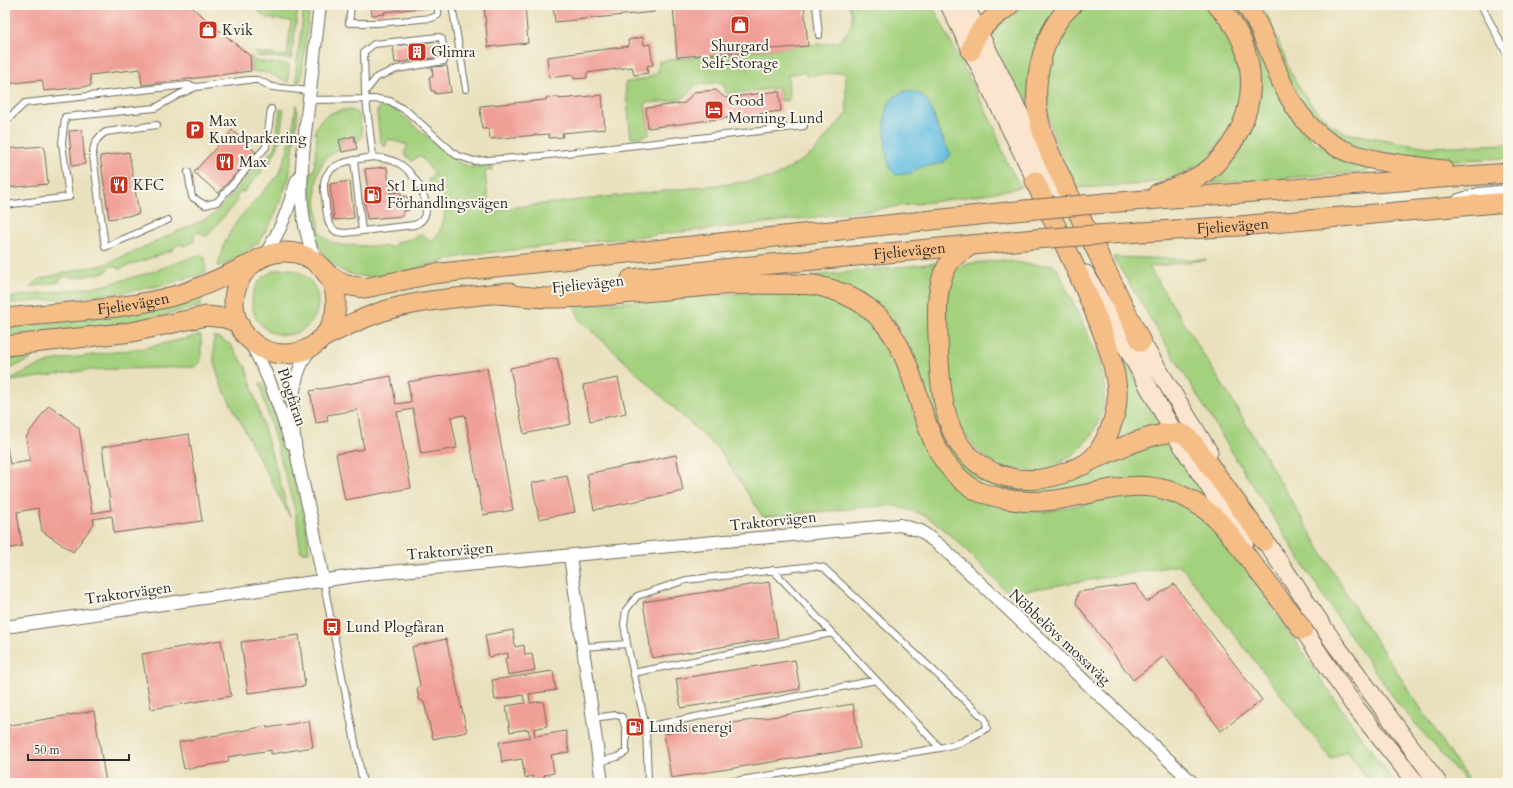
<svg xmlns="http://www.w3.org/2000/svg" width="1513" height="788" viewBox="0 0 1513 788" font-family="Cardo,serif">
<style>
.green{fill:#a4d17e;stroke:#687e54;fill-rule:evenodd}
.water{fill:#62bde0;stroke:#467486}
.building{fill:#f09f97}
.lines{fill:none;stroke-linecap:round;stroke-linejoin:round}
.service-casing{stroke:#6e6b5e;stroke-width:8}
.minor-casing{stroke:#6e6b5e;stroke-width:14}
.secondary-casing{stroke:#6e6b5e;stroke-width:19}
.primary-casing{stroke:#6e6b5e;stroke-width:21}
.service{stroke:#fff;stroke-width:6}
.minor{stroke:#fff;stroke-width:12}
.secondary{stroke:#fbe5cf;stroke-width:17}
.primary{stroke:#f6be87;stroke-width:19}
.primary-bridge-casing{stroke:#6e6b5e;stroke-width:21;stroke-linecap:butt}
.primary-bridge{stroke:#f6be87;stroke-width:19}
.labels{text-anchor:middle;dominant-baseline:central;stroke-width:4;stroke-linejoin:round;paint-order:stroke}
.poi-label{font-size:15px;fill:#2b2b2b;stroke:#fbf7ec;text-anchor:start}
.street-label{font-size:15px;fill:#2b2b2b;stroke:#fbf7ec}
</style>
<rect width="100%" height="100%" fill="#fbf7ec"/>
<filter id="ink" filterUnits="userSpaceOnUse"><feTurbulence type="fractalNoise" baseFrequency=".025" numOctaves="2"/><feDisplacementMap in="SourceGraphic" scale="8" xChannelSelector="R" yChannelSelector="G"/><feConvolveMatrix kernelMatrix="1 2 1 2 8 2 1 2 1" color-interpolation-filters="sRGB"/></filter>
<filter id="wash" filterUnits="userSpaceOnUse"><feTurbulence type="fractalNoise" baseFrequency=".012" numOctaves="4" result="noise"/><feDisplacementMap in="SourceGraphic" scale="16" xChannelSelector="R" yChannelSelector="G"/><feGaussianBlur stdDeviation="0.9" result="paint"/><feColorMatrix in="noise" values="0 0 0 0 0 0 0 0 0 0 0 0 0 0 0 0 0 1.4 0 .05"/><feComposite in="paint" operator="in"/></filter>
<g filter="url(#wash)">
<rect width="100%" height="100%" fill="#e9e1bd"/>
<!-- green -->
<path class="green" d="M 252,5 L 298,8 L 291,59 L 257,56 L 253,52 L 287,56 L 291,21 L 266,18 Z
M 849,5 L 932,5 L 995,129 L 1006,161 L 1021,187 C 971,198 920,203 870,210 C 746,227 621,237 496,252 C 485,253 474,253 464,256 C 434,262 374,285 347,273 C 307,255 309,208 311,171 L 314,171 L 317,138 L 315,132 C 316,128 318,123 321,120 C 328,112 348,106 357,113 L 360,118 L 362,136 L 356,144 L 354,136 L 339,140 L 341,149 C 306,160 317,205 320,233 L 331,242 L 340,245 L 392,247 L 398,242 L 414,238 L 422,234 L 431,242 C 447,226 446,212 442,191 L 431,193 L 428,180 L 435,175 L 420,155 L 412,161 L 404,154 L 408,145 L 388,139 L 385,147 L 380,141 L 377,112 L 379,107 L 384,105 L 398,112 L 458,162 L 470,167 L 492,166 L 492,170 L 485,171 L 489,210 L 745,182 L 775,177 L 812,154 L 847,113 L 845,72 L 807,76 L 805,72 L 788,75 L 789,100 L 782,101 L 779,88 L 726,94 L 724,84 L 720,82 L 694,85 C 689,104 662,101 645,103 L 649,135 L 631,138 L 625,83 L 647,78 L 658,72 L 659,61 L 839,42 C 850,29 856,23 849,5 ZM 934,115 L 938,131 L 946,142 L 935,165 L 921,167 L 911,173 L 893,172 C 883,158 886,133 886,117 Z
M 1026,5 L 1060,5 L 1038,39 L 1029,76 L 1029,113 L 987,35 L 1014,12 Z
M 1084,5 L 1205,5 L 1222,20 L 1241,58 L 1243,99 L 1229,134 L 1203,163 L 1185,173 L 1159,181 L 1134,185 L 1073,188 C 1051,132 1028,82 1065,25 C 1070,18 1077,11 1084,5 Z
M 1227,5 L 1236,5 L 1250,23 L 1292,119 L 1314,143 L 1371,166 L 1369,172 L 1200,184 L 1237,150 L 1253,122 L 1261,90 L 1258,59 L 1244,24 Z
M 1254,5 L 1261,5 L 1270,21 L 1290,71 L 1299,87 L 1314,108 L 1331,124 L 1346,133 L 1428,147 L 1508,144 L 1508,158 L 1436,161 L 1359,149 L 1329,133 L 1312,118 L 1296,95 Z
M 304,8 L 308,10 L 309,15 L 301,80 L 297,84 L 296,69 Z
M 250,56 L 255,61 L 289,65 L 288,82 L 268,73 L 251,71 Z
M 296,105 L 298,114 L 289,178 L 274,217 L 258,243 L 240,256 L 218,267 C 225,224 252,206 278,175 C 289,152 293,130 296,105 Z
M 280,109 L 284,110 L 278,147 L 270,162 L 267,162 L 261,168 L 262,171 L 244,192 L 241,192 L 236,196 L 237,201 L 206,237 L 200,232 L 194,235 L 194,242 L 183,246 L 181,244 L 175,246 L 173,250 L 119,269 L 115,266 L 109,267 L 106,272 L 74,278 L 69,276 L 63,277 L 59,282 L 30,287 L 35,282 L 40,279 L 80,269 L 104,265 L 212,216 L 275,148 Z
M 198,255 L 202,255 L 205,258 L 206,272 C 142,296 71,297 5,304 L 5,298 L 102,286 L 152,272 Z
M 1113,257 L 1206,260 L 1149,267 L 1233,402 L 1356,610 L 1470,783 L 1467,783 L 1399,705 L 1333,611 L 1236,459 Z
M 1004,260 L 1033,265 L 1053,265 L 1057,268 L 1100,361 L 1105,389 L 1103,412 L 1091,436 L 1074,454 L 1054,466 L 1040,473 L 1003,468 L 982,455 L 964,434 L 958,423 L 949,379 L 947,356 L 946,309 L 950,281 L 956,269 L 964,264 Z
M 937,263 L 933,276 L 939,405 L 997,481 L 1135,451 L 1163,442 L 1174,443 L 1207,499 L 1206,501 L 1197,496 L 1013,493 C 1005,490 995,488 987,485 C 916,456 936,354 881,308 C 876,304 868,301 862,299 C 845,291 829,284 812,276 Z
M252 302a33 33 0 1 1 66 0a33 33 0 1 1-66 0Z
M 784,290 L 824,296 L 857,310 L 878,328 L 897,360 L 919,429 L 933,462 L 954,484 L 985,503 L 1018,511 L 1044,512 L 1132,494 L 1160,496 L 1183,504 L 1203,518 L 1240,559 L 1324,684 L 1394,783 L 1371,783 L 1347,751 L 1331,759 L 1180,565 L 1017,592 L 1012,597 C 988,574 949,527 921,514 C 911,510 901,508 891,505 L 763,517 L 721,452 L 587,326 L 581,322 L 574,306 Z
M 202,295 L 201,306 L 133,323 L 5,336 L 5,328 L 100,317 Z
M 201,335 L 201,361 L 196,367 L 88,370 L 5,382 L 30,369 L 56,360 L 144,348 Z
M 214,336 L 230,344 L 246,367 L 290,517 L 221,385 L 214,362 Z
M 1118,354 L 1122,355 L 1163,426 L 1112,445 Z
M 27,357 L 31,359 L 5,371 L 5,359 Z
M 260,383 L 263,383 C 273,408 281,435 289,462 C 297,491 307,521 309,552 L 301,552 L 295,509 L 263,397 Z"/>
<!-- water -->
<path class="water" d="M 905,91 C 932,92 930,110 938,130 C 941,139 947,145 951,155 L 943,163 L 921,167 L 911,173 L 897,175 C 894,173 891,171 890,168 C 885,156 883,119 887,107 C 890,99 898,94 905,91 Z"/>
<g id="blocks">
<!-- building -->
<path class="building" d="M 5,5 L 189,5 L 250,56 L 251,71 L 142,85 L 140,69 L 90,75 L 91,86 L 44,91 L 42,80 L 5,84 Z
M 371,5 L 431,5 L 431,7 L 384,12 L 385,14 L 372,15 Z
M 484,5 L 525,5 L 528,43 L 488,47 Z
M 553,5 L 654,5 L 654,12 L 555,22 Z
M 673,5 L 804,5 L 808,46 L 677,57 Z
M 643,37 L 644,45 L 650,44 L 653,65 L 647,66 L 648,73 L 634,75 L 632,67 L 587,73 L 587,78 L 574,79 L 573,75 L 549,78 L 547,57 L 629,46 L 628,40 Z
M 439,41 L 441,57 L 395,63 L 393,46 Z
M 447,66 L 451,92 L 435,94 L 435,91 L 431,91 L 429,77 L 433,77 L 432,67 Z
M 716,90 L 725,98 L 779,91 L 781,111 L 648,128 L 646,108 L 685,103 L 694,92 Z
M 602,95 L 605,129 L 562,133 L 563,137 L 549,138 L 549,134 L 490,139 L 489,129 L 482,129 L 480,106 L 546,100 L 546,98 L 559,97 L 559,99 Z
M 82,130 L 85,164 L 72,166 L 69,131 Z
M 232,130 L 241,138 L 246,138 L 246,144 L 256,152 L 218,193 L 194,172 Z
M 354,136 L 357,149 L 342,152 L 339,140 Z
M 44,146 L 48,184 L 5,188 L 5,149 Z
M 129,152 L 139,214 L 109,219 L 100,156 Z
M 387,167 L 390,193 L 401,192 L 401,197 L 407,196 L 409,210 L 403,211 L 403,216 L 367,219 L 364,198 L 369,198 L 365,169 Z
M 350,181 L 354,218 L 334,220 L 330,184 Z
M 557,358 L 571,424 L 524,434 L 510,368 Z
M 487,368 L 513,510 L 483,515 L 465,415 L 451,417 L 457,448 L 421,454 L 413,409 L 397,412 L 411,488 L 345,500 L 336,454 L 364,449 L 357,410 L 327,415 L 328,421 L 316,423 L 310,391 L 391,376 L 396,404 L 411,402 L 408,382 Z
M 618,378 L 626,413 L 590,421 L 583,385 Z
M 49,405 L 79,428 L 92,513 L 111,510 L 102,447 L 189,434 L 202,521 L 114,533 L 112,516 L 93,519 L 94,524 L 73,552 L 42,531 L 38,508 L 17,512 L 22,546 L 5,549 L 5,437 L 10,464 L 30,461 L 26,437 Z
M 676,455 L 683,491 L 594,510 L 587,474 Z
M 567,476 L 575,512 L 539,519 L 532,483 Z
M 769,582 L 778,638 L 652,658 L 643,602 Z
M 1135,584 L 1147,602 L 1174,584 L 1262,700 L 1221,731 L 1164,656 L 1133,680 L 1076,603 L 1078,592 Z
M 513,630 L 515,647 L 524,645 L 525,655 L 532,654 L 535,670 L 508,675 L 505,658 L 508,658 L 508,653 L 489,657 L 485,635 Z
M 299,635 L 305,686 L 248,693 L 241,642 Z
M 446,639 L 467,732 L 433,739 L 424,702 L 419,699 L 417,689 L 420,685 L 412,647 Z
M 221,640 L 231,696 L 151,709 L 142,654 Z
M 795,660 L 800,689 L 681,708 L 676,679 Z
M 553,671 L 556,690 L 529,694 L 530,703 L 543,701 L 547,726 L 534,729 L 535,736 L 566,731 L 569,752 L 551,755 L 554,773 L 544,775 L 545,783 L 534,783 L 533,776 L 525,778 L 522,759 L 502,762 L 499,742 L 530,737 L 528,729 L 510,732 L 506,706 L 525,703 L 523,695 L 495,700 L 492,680 Z
M 853,704 L 860,748 L 671,778 L 664,734 Z
M 94,711 L 106,783 L 8,783 L 5,766 L 5,726 Z
M 309,721 L 313,747 L 271,754 L 271,750 L 228,757 L 229,762 L 184,769 L 179,742 L 267,726 L 267,728 Z"/>
</g>
</g>
<g filter="url(#ink)">
<use href="#blocks" fill-opacity="0" stroke="#6e6b5e" stroke-width="1"/>
<g class="lines">
<defs>
<path id="service" d="M 340,5 L 351,5
M 452,5 L 466,89
M 816,5 L 819,35
M 1481,5 L 1508,56
M 351,6 L 349,23 L 378,23 L 432,18 L 438,15 L 438,5
M 365,92 L 377,77 L 397,69 L 444,61 L 442,39 L 439,37 L 374,44 L 364,52 L 365,92 L 373,157
M 309,100 L 378,99 L 390,101 L 408,112 L 456,155 L 474,161 L 540,156 L 804,126
M 5,119 L 8,119 L 25,103 L 188,85 L 196,87
M 157,125 L 106,132 C 96,138 93,144 93,156 L 105,247 L 168,220
M 373,157 C 382,158 390,159 398,163 C 415,171 442,216 414,225 L 345,233 L 337,232 C 327,226 328,218 326,208 C 326,200 323,190 324,183 C 327,161 356,160 373,157 Z
M 354,160 L 362,231
M 188,172 L 192,197 L 205,205 L 217,202 L 266,147 L 271,109
M 5,205 L 69,197 L 62,143 L 65,117 L 155,108 L 180,94 L 196,87 L 248,80 L 258,80 L 272,87 L 310,91
M 773,570 L 940,748
M 323,579 L 363,783
M 583,647 L 627,644
M 633,673 L 832,633
M 593,718 L 616,715 L 622,717 L 626,729 L 626,752 L 617,757 L 599,762
M 646,727 L 876,680
M 650,783 L 648,780 L 646,727 L 627,644 L 624,624 L 626,610 L 637,596 L 686,580 L 814,566 L 824,568 L 985,719 L 987,728 L 962,742 L 940,748 L 722,783"/>
<path id="minor" d="M 1459,200 L 1479,194 L 1508,191
M 263,257 C 280,234 289,207 297,180
M 317,263 C 293,212 302,161 308,108 C 312,74 316,39 320,5
M 244,333 C 267,367 278,404 291,443
M 313,345 C 274,394 300,467 312,522 C 316,541 319,560 323,579
M 570,556 L 602,783
M 5,627 L 368,574 L 900,525 L 921,531 L 944,549 L 1193,783"/>
<path id="secondary" d="M 949,5 L 1042,193
M 965,5 L 1058,189
M 1086,274 L 1174,433 L 1245,542
M 1134,330 L 1209,452
M 1257,529 L 1335,644 L 1438,783
M 1296,619 L 1353,704 L 1416,783"/>
<g id="primary">
<path d="M 1072,5 C 1043,30 1033,78 1038,114 C 1042,141 1058,170 1069,194 C 1093,243 1117,293 1141,342"/>
<path d="M 1246,5 C 1263,29 1270,56 1282,83 C 1318,162 1368,159 1443,170"/>
<path d="M 971,51 C 975,28 993,19 1010,5"/>
<path d="M 1158,193 C 1178,187 1201,178 1215,164 C 1261,118 1263,51 1217,5"/>
<path d="M 1106,203 L 1508,173"/>
<path id="s1" d="M 1110,234 L 1239,226 L 1508,202"/>
<path d="M 971,245 C 965,250 957,254 952,259 C 935,280 937,310 938,336 C 939,366 940,400 951,428 C 970,476 1024,491 1069,471 C 1074,468 1082,466 1087,463 C 1105,450 1119,413 1117,391 C 1115,362 1104,335 1093,308 C 1075,265 1054,223 1035,181"/>
<circle cx="285" cy="303" r="51"/>
<path d="M 326,273 L 345,285 L 365,288 L 432,274 L 1025,210"/>
<path id="s2" d="M 631,279 L 761,265 L 1035,239"/>
<path d="M 496,294 C 518,295 540,299 561,298 C 615,297 670,288 724,285 C 748,284 771,284 794,284 C 802,285 811,284 819,286 C 854,294 883,313 899,346 C 925,395 922,460 977,491 C 986,495 997,497 1006,499 C 1081,514 1134,455 1207,511 C 1222,522 1234,540 1246,555 C 1265,580 1284,605 1303,630"/>
<path id="s3" d="M 5,318 C 62,312 129,310 184,293 C 207,285 229,274 251,264"/>
<path d="M 320,339 C 342,328 366,316 390,309 C 429,299 469,297 509,292"/>
<path d="M 5,346 L 132,332 L 206,316 L 225,318 L 239,323"/>
<path d="M 1090,461 C 1108,453 1167,425 1185,435 C 1188,437 1191,441 1194,444 L 1264,541"/>
</g>
</defs>
<!-- service casing -->
<use href="#service" class="service-casing"/>
<!-- minor casing -->
<use href="#minor" class="minor-casing"/>
<!-- secondary casing -->
<use href="#secondary" class="secondary-casing"/>
<!-- primary casing -->
<use href="#primary" class="primary-casing"/>
<!-- service -->
<use href="#service" class="service"/>
<!-- minor -->
<use href="#minor" class="minor"/>
<!-- secondary -->
<use href="#secondary" class="secondary"/>
<!-- primary -->
<use href="#primary" class="primary"/>
<defs>
<path id="primary-bridge" d="M 1025,210 L 1106,203
M 1035,239 L 1110,234"/>
</defs>
<!-- primary-bridge casing -->
<use href="#primary-bridge" class="primary-bridge-casing"/>
<!-- primary-bridge -->
<use href="#primary-bridge" class="primary-bridge"/>
</g>
</g>
<!-- icons -->
<defs>
<symbol id="shop-square" viewBox="-11 -11 22 22"><rect x="-9" y="-9" width="18" height="18" rx="4" fill="#c8321e" stroke="#fbf7ec"/><path d="M-5-2.5h2.3a2.7 3.5 0 0 1 5.4 0H5L5.5 6h-11ZM-1.5-2.5h3a1.5 2.3 0 0 0-3 0Z" fill="#fff"/></symbol>
<symbol id="building-square" viewBox="-11 -11 22 22"><rect x="-9" y="-9" width="18" height="18" rx="4" fill="#c8321e" stroke="#fbf7ec"/><path d="M-4-6H4V6H1V3H-1V6H-4ZM-2.5-4.3h1.7v1.8h-1.7ZM.8-4.3h1.7v1.8H.8ZM-2.5-1h1.7V.8h-1.7ZM.8-1h1.7V.8H.8Z" fill="#fff"/></symbol>
<symbol id="hotel-square" viewBox="-11 -11 22 22"><rect x="-9" y="-9" width="18" height="18" rx="4" fill="#c8321e" stroke="#fbf7ec"/><path d="M-6-4.5h1.5V1H6V5H4.5V3h-9V5H-6ZM-4 0a1.8 1.8 0 1 1 3.6 0ZM.5 0V-2.5h3Q6-2.5 6 0Z" fill="#fff"/></symbol>
<symbol id="parking-square" viewBox="-11 -11 22 22"><rect x="-9" y="-9" width="18" height="18" rx="4" fill="#c8321e" stroke="#fbf7ec"/><path d="M-3.5-5.5H1a3.5 3.5 0 0 1 0 7H-1V5.5H-3.5ZM-1-3.4V-.6H.8a1.4 1.4 0 0 0 0-2.8Z" fill="#fff"/></symbol>
<symbol id="restaurant-square" viewBox="-11 -11 22 22"><rect x="-9" y="-9" width="18" height="18" rx="4" fill="#c8321e" stroke="#fbf7ec"/><path d="M-5-6h1v4h1v-4h1v4h1v-4h1v5L-1.5 .5V6h-2V.5L-5-1ZM5-6V6H3V1.5H1.5Q1.5-4 5-6Z" fill="#fff"/></symbol>
<symbol id="fuel-square" viewBox="-11 -11 22 22"><rect x="-9" y="-9" width="18" height="18" rx="4" fill="#c8321e" stroke="#fbf7ec"/><path d="M-5.5-6h7V0h2V4h1.3V-2.5L3-4.5l.8-.8L6-3V5H2.5V1h-1V6h-7ZM-4.2-4.7v3.2H.2V-4.7Z" fill="#fff"/></symbol>
<symbol id="bus-square" viewBox="-11 -11 22 22"><rect x="-9" y="-9" width="18" height="18" rx="4" fill="#c8321e" stroke="#fbf7ec"/><path d="M-5-6H5V4H4V6H2V4H-2V6H-4V4H-5ZM-3.5-4V0h7V-4ZM-3.5 1.2v1.5H-2V1.2ZM2 1.2v1.5H3.5V1.2Z" fill="#fff"/></symbol>
</defs>
<g fill-rule="evenodd">
<use href="#shop-square" x="729" y="14" width="22" height="22"/>
<use href="#shop-square" x="197" y="19" width="22" height="22"/>
<use href="#building-square" x="406" y="41" width="22" height="22"/>
<use href="#hotel-square" x="703" y="99" width="22" height="22"/>
<use href="#parking-square" x="184" y="119" width="22" height="22"/>
<use href="#restaurant-square" x="214" y="151" width="22" height="22"/>
<use href="#restaurant-square" x="108" y="174" width="22" height="22"/>
<use href="#fuel-square" x="362" y="184" width="22" height="22"/>
<use href="#bus-square" x="321" y="616" width="22" height="22"/>
<use href="#fuel-square" x="624" y="716" width="22" height="22"/>
</g>
<g class="labels">
<!-- poi labels -->
<g class="poi-label">
<text x="222" y="30">Kvik</text>
<text x="740" y="46" text-anchor="middle">Shurgard<tspan x="740" dy="17">Self-Storage</tspan></text>
<text x="431" y="52">Glimra</text>
<text x="728" y="101">Good<tspan x="728" dy="17">Morning Lund</tspan></text>
<text x="209" y="121">Max<tspan x="209" dy="17">Kundparkering</tspan></text>
<text x="239" y="162">Max</text>
<text x="133" y="185">KFC</text>
<text x="387" y="186">St1 Lund<tspan x="387" dy="17">Förhandlingsvägen</tspan></text>
<text x="346" y="627">Lund Plogfåran</text>
<text x="649" y="727">Lunds energi</text>
</g>
<!-- street labels -->
<g class="street-label">
<text stroke="none"><textPath href="#s1" startOffset="123">Fjelievägen</textPath></text>
<text stroke="none"><textPath href="#s2" startOffset="280">Fjelievägen</textPath></text>
<text transform="translate(588 284) rotate(-6)">Fjelievägen</text>
<text stroke="none"><textPath href="#s3" startOffset="129">Fjelievägen</textPath></text>
<text transform="translate(292 397) rotate(71)">Plogfåran</text>
<text transform="translate(773 521) rotate(-6)">Traktorvägen</text>
<text transform="translate(450 551) rotate(-5)">Traktorvägen</text>
<text transform="translate(128 593) rotate(-8)">Traktorvägen</text>
<text transform="translate(1060 637) rotate(43)">Nöbbelövs mossaväg</text>
</g>
</g>
<!-- margin -->
<rect width="1513" height="788" fill="none" stroke="#fbf7ec" stroke-width="20"/>
<!-- scale -->
<path d="M28 754v6h101v-6" fill="none" stroke="#2b2b2b" stroke-width="2"/>
<text x="34" y="754" font-size="12" fill="#2b2b2b" stroke="#fbf7ec" stroke-width="3" paint-order="stroke">50 m</text>
</svg>
